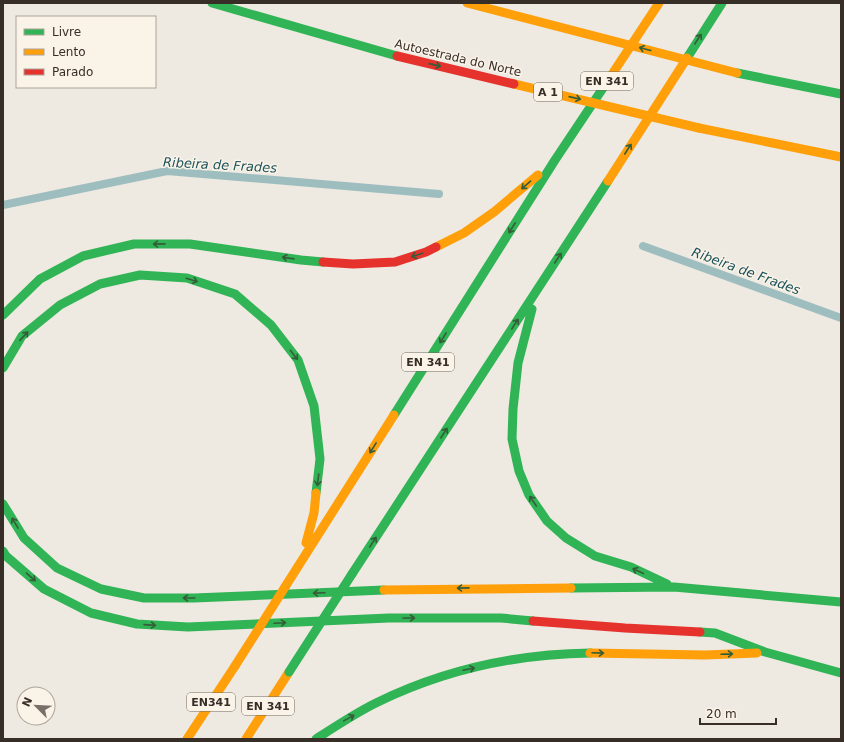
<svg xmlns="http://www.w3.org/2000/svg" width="844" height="742" viewBox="0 0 844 742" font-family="'DejaVu Sans',sans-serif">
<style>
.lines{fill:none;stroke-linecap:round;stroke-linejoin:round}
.stream{stroke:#9dbdbf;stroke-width:8}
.fast{stroke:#30b455;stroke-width:9}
.slow{stroke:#ff9f0a;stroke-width:9}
.jam{stroke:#e5322d;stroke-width:9}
.fast-bridge{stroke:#30b455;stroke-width:9}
.slow-bridge{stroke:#ff9f0a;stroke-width:9}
.jam-bridge{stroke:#e5322d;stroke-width:9}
.oneway{stroke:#355d38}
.labels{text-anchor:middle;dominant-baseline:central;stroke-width:3;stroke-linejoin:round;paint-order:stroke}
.shield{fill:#faf3e8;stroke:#726962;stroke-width:1}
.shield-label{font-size:11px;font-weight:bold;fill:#382e28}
.street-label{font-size:12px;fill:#382e28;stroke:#faf3e8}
.water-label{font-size:13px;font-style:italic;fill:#1c525b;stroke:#faf3e8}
</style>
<rect width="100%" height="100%" fill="#eee9e1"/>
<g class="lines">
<!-- stream -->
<path class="stream" d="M 3,205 L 167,171 L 439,194
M 643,246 L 841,318"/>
<!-- fast -->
<path class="fast" d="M 212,3 L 397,56
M 687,58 L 722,3
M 737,73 L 841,94
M 532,309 L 518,363 L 513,409 L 512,439 L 519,471 L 529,495 L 547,521 L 566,538 L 595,556 L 631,567 L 667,584
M 3,315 L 40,279 L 83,256 L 134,244 L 190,244 L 301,260 L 323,262
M 3,368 L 22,336 L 60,305 L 100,284 L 140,275 L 187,278 L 235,294 L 271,325 L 298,360 L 314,406 L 320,459 L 316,493
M 394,415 L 555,160 L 605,85
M 3,504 L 24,538 L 57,568 L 101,589 L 144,598 L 194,598 L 384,590
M 3,551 L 6,556 L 44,589 L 91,613 L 137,624 L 188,627 L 389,618 L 501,618 L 533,621
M 352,574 L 608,181
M 571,588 L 674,587 L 841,602
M 700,632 L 715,633 L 765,652 L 841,673
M 316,739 C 336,726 357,712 378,702 C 444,670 517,654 590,653"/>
<!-- slow -->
<path class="slow" d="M 605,85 L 659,3
M 699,128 L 841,157
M 608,181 L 687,58
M 436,247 L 464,233 L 494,212 L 538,175
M 306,543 L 314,513 L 316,493
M 285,587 L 394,415
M 384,590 L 571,588
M 590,653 L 705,655 L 757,653
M 187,739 L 235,666
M 246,739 L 289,672"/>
<!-- jam -->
<path class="jam" d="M 323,262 L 353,264 L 395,262 L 426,252 L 436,247
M 533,621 L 625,628 L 700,632"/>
<!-- fast-bridge -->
<path class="fast-bridge" d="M 289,672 L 352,574"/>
<!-- slow-bridge -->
<path class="slow-bridge" d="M 467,3 L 737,73
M 514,84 L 699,128
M 235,666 L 285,587"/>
<!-- jam-bridge -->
<path class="jam-bridge" d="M 397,56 L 514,84"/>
</g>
<!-- one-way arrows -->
<defs><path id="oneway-shaft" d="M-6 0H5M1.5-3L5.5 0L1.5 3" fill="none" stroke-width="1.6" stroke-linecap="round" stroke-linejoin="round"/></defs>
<g class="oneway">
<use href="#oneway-shaft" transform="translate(698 39) rotate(-57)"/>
<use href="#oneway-shaft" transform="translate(645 49) rotate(-165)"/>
<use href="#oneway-shaft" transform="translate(435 65) rotate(13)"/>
<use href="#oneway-shaft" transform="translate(575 98) rotate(13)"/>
<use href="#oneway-shaft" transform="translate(628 149) rotate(-57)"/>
<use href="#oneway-shaft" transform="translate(526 185) rotate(139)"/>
<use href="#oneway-shaft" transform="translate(512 228) rotate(122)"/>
<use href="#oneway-shaft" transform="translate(159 244) rotate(179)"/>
<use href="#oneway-shaft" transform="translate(417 255) rotate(162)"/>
<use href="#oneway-shaft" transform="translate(288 258) rotate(-172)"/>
<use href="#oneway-shaft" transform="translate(558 258) rotate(-57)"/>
<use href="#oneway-shaft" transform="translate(192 280) rotate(17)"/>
<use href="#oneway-shaft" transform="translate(515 324) rotate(-57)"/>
<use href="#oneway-shaft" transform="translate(24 336) rotate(-47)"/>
<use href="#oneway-shaft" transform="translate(443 338) rotate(122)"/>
<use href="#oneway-shaft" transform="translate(294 355) rotate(52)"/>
<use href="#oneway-shaft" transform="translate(444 433) rotate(-57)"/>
<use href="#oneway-shaft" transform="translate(373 448) rotate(122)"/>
<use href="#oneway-shaft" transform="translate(318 480) rotate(97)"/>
<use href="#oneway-shaft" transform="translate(533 501) rotate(-124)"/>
<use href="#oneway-shaft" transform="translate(15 523) rotate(-121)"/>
<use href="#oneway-shaft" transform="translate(373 542) rotate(-57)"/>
<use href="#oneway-shaft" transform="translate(638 571) rotate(-155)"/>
<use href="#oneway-shaft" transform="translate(31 577) rotate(41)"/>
<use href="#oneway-shaft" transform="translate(463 588) rotate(179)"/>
<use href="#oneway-shaft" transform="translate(319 593) rotate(178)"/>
<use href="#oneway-shaft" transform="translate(189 598) rotate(180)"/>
<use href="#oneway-shaft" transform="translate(409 618)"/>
<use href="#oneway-shaft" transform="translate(280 623) rotate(-3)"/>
<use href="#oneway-shaft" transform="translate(150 625) rotate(4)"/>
<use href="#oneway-shaft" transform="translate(598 653) rotate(2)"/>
<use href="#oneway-shaft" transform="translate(727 654) rotate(-2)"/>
<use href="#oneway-shaft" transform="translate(469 669) rotate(-12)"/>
<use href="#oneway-shaft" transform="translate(349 718) rotate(-29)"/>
</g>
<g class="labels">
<!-- shield labels -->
<g class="shield">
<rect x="581" y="72" width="52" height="18" rx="3"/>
<rect x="534" y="83" width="28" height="18" rx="3"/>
<rect x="402" y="353" width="52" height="18" rx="3"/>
<rect x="187" y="693" width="48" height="18" rx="3"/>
<rect x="242" y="697" width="52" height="18" rx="3"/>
</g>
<g class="shield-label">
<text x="607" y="81">EN 341</text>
<text x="548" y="92">A 1</text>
<text x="428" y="362">EN 341</text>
<text x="211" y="702">EN341</text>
<text x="268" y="706">EN 341</text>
</g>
<!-- street labels -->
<g class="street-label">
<text transform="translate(458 58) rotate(13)">Autoestrada do Norte</text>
</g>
<!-- water labels -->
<g class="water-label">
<text transform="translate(220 165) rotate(3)">Ribeira de Frades</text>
<text transform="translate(746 271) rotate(20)">Ribeira de Frades</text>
</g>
</g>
<!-- border -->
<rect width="844" height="742" fill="none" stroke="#382e28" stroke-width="8"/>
<!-- legend -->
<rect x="16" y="16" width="140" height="72" fill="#faf3e8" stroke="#aca49b"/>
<rect x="24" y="29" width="20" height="6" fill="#30b455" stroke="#aca49b"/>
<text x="52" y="36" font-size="12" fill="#382e28">Livre</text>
<rect x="24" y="49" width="20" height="6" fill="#ff9f0a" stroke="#aca49b"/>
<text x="52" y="56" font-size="12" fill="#382e28">Lento</text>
<rect x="24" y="69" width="20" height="6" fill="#e5322d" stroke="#aca49b"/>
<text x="52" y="76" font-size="12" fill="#382e28">Parado</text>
<!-- north arrow -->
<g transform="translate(36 706) rotate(294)"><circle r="19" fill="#faf3e8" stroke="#aca49b"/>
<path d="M0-3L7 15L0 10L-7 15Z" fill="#786f69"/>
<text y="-6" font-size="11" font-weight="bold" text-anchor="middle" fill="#382e28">N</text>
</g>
<!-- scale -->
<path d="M700 718v6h76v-6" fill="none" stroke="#382e28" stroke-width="2"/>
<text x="706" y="718" font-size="12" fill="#382e28" stroke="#faf3e8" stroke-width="3" paint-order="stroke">20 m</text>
</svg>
